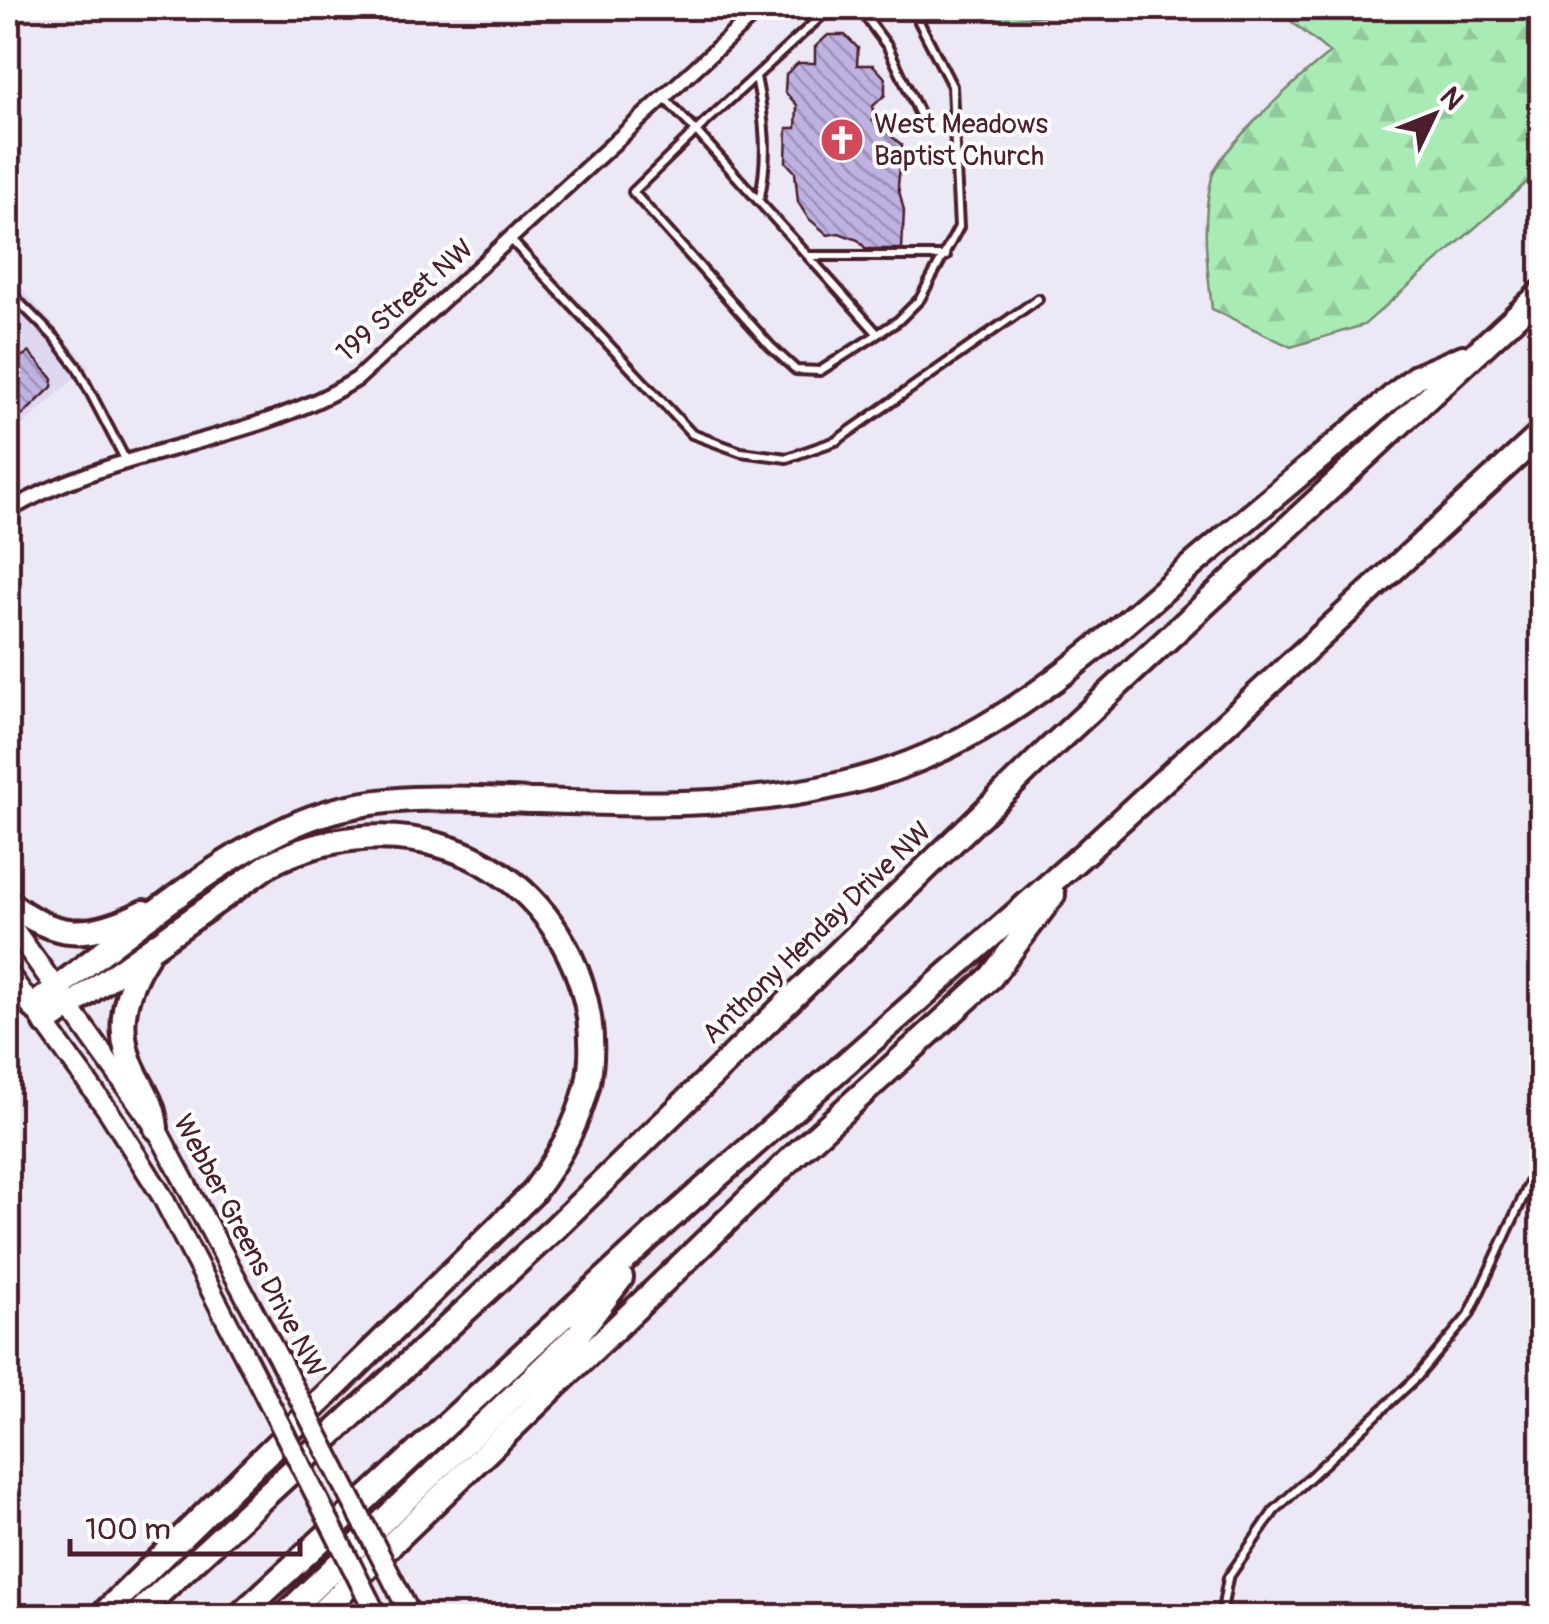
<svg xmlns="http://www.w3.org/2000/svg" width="1549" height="1624" viewBox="0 0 1549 1624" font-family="Pangolin,sans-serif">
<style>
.built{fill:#ded8f0}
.forest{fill:url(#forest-firs);stroke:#798570;stroke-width:2.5}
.building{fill:url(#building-back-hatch);stroke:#4a1f2b;stroke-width:2.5}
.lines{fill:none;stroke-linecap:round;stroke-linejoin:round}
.service-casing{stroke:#4a1f2b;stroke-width:14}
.minor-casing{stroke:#4a1f2b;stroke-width:20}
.secondary-casing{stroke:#4a1f2b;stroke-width:25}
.motorway-casing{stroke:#4a1f2b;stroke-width:30}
.service{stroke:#fff;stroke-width:6}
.minor{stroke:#fff;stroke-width:12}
.secondary{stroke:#fff;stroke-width:18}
.motorway{stroke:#fff;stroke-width:22}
.secondary-bridge-casing{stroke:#4a1f2b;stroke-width:25;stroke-linecap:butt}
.secondary-bridge{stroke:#fff;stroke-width:18}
.labels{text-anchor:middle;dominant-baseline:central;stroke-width:8;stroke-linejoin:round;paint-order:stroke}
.poi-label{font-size:28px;fill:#4a1f2b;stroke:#fff;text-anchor:start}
.street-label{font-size:28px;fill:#4a1f2b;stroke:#fff}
</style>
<defs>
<pattern id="forest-firs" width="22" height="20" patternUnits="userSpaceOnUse" patternTransform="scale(2.5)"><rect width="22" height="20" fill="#a8ebb5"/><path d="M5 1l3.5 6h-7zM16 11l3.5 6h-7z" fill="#92c99c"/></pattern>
<pattern id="building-back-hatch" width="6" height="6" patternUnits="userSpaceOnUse" patternTransform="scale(2.5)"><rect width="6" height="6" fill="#bfb2e2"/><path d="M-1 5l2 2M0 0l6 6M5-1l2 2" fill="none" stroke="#9d90b7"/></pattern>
</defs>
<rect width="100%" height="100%" fill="#ece8f6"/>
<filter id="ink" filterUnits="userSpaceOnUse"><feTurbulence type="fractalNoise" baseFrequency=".01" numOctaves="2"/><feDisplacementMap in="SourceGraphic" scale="20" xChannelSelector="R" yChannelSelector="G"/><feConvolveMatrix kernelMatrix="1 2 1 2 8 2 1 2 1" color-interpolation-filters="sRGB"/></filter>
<g filter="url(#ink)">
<!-- built -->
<path class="built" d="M 8,273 L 89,366 L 8,438 Z"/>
<!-- forest -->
<path class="forest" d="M 981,8 L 1122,8 L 995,20 Z
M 1275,8 L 1542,8 L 1541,170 L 1364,325 L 1291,347 L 1212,309 C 1207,266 1201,220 1212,177 C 1218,150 1305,72 1330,53 Z"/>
<!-- building -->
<path class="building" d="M 828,35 L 845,35 L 858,48 L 857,65 L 873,65 L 885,78 L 885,95 L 873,106 L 873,121 L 902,145 L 898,186 L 904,211 L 902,249 L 866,249 L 858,240 L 839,233 L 828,235 L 808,218 L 798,202 L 795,172 L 786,162 L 787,128 L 796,128 L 797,105 L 785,92 L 786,74 L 798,63 L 815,63 L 815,47 Z
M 29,352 L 53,379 L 52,387 L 8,429 L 8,365 Z"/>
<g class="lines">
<defs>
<path id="service" d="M 830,8 L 696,131 L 877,333
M 859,8 L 888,47 L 920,115
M 756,77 C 765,120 769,157 759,201
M 665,99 L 696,131 L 633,192 L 771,347 L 796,370 L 820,371 L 898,321 L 920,299 L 959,227 L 952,86 L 912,8
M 511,240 L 692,434 L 741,452 L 787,458 L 836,441 L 1038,299
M 810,256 L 946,256
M 8,291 L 55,338 L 77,367 L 125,459
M 1221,1616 L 1228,1578 L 1274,1511 L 1417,1377 L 1469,1315 L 1542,1156"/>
<path id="minor" d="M 8,511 C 116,446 252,445 357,379 L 761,8"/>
<path id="secondary" d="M 8,921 L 156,1128 L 280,1361
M 8,973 L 109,1112 L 162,1196 L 258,1381
M 400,1594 L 411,1616"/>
<path id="motorway" d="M 8,902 C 55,940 90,939 144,912
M 147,956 C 122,995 114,1035 137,1077 C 147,1096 154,1106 156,1128
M 33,1006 C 114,946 230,843 323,814 C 392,792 466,799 537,801 C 657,805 775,809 891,770 C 1011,729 1103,642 1197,561 C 1270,499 1343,438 1416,377 L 1463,357
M 46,1023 L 270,864 C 379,809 513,839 569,954 C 589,994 597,1043 587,1087 C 577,1127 556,1162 532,1194 L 101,1616
M 135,1616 L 556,1227 L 1049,749 L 1542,292
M 239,1616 L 667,1221 L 1085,853 L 1542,433
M 284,1616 L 579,1333 L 621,1278
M 317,1616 L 794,1156 L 991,977 L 1053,895"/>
</defs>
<!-- service casing -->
<use href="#service" class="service-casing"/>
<!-- minor casing -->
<use href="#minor" class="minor-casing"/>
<!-- secondary casing -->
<use href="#secondary" class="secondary-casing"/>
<!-- motorway casing -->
<use href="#motorway" class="motorway-casing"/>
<!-- service -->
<use href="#service" class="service"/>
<!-- minor -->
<use href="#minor" class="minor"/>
<!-- secondary -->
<use href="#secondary" class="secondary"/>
<!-- motorway -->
<use href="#motorway" class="motorway"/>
<defs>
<path id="secondary-bridge" d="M 280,1361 L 400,1594
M 258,1381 L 377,1616"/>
</defs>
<!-- secondary-bridge casing -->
<use href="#secondary-bridge" class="secondary-bridge-casing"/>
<!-- secondary-bridge -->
<use href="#secondary-bridge" class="secondary-bridge"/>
</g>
</g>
<!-- icons -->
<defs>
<symbol id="church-disc" viewBox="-11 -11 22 22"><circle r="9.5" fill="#d1495b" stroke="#fff"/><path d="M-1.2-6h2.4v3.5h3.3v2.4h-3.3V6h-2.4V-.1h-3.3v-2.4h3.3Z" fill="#fff"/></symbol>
</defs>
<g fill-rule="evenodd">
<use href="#church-disc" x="817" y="115" width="50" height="50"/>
</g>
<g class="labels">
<!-- poi labels -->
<g class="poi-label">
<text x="874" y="124">West Meadows<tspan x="874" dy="32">Baptist Church</tspan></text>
</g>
<!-- street labels -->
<g class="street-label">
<text transform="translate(405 301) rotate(-41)">199 Street NW</text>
<text transform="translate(817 933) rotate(-44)">Anthony Henday Drive NW</text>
<text transform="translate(249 1246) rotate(62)">Webber Greens Drive NW</text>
</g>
</g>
<!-- margin -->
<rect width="1549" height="1624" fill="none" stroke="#fff" stroke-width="40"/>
<rect x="20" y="20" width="1509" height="1584" fill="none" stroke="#4a1f2b" stroke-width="4" filter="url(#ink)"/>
<!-- north arrow -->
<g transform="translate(1434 115) rotate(47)" stroke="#ffffff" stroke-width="8" paint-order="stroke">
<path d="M0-8L18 38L0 25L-18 38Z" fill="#4a1f2b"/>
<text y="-15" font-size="28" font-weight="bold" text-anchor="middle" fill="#4a1f2b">N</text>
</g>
<!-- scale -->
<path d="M70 1539v15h230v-15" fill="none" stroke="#4a1f2b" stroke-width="5"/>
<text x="85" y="1539" font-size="30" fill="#4a1f2b" stroke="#ffffff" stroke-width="8" paint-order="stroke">100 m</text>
</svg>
